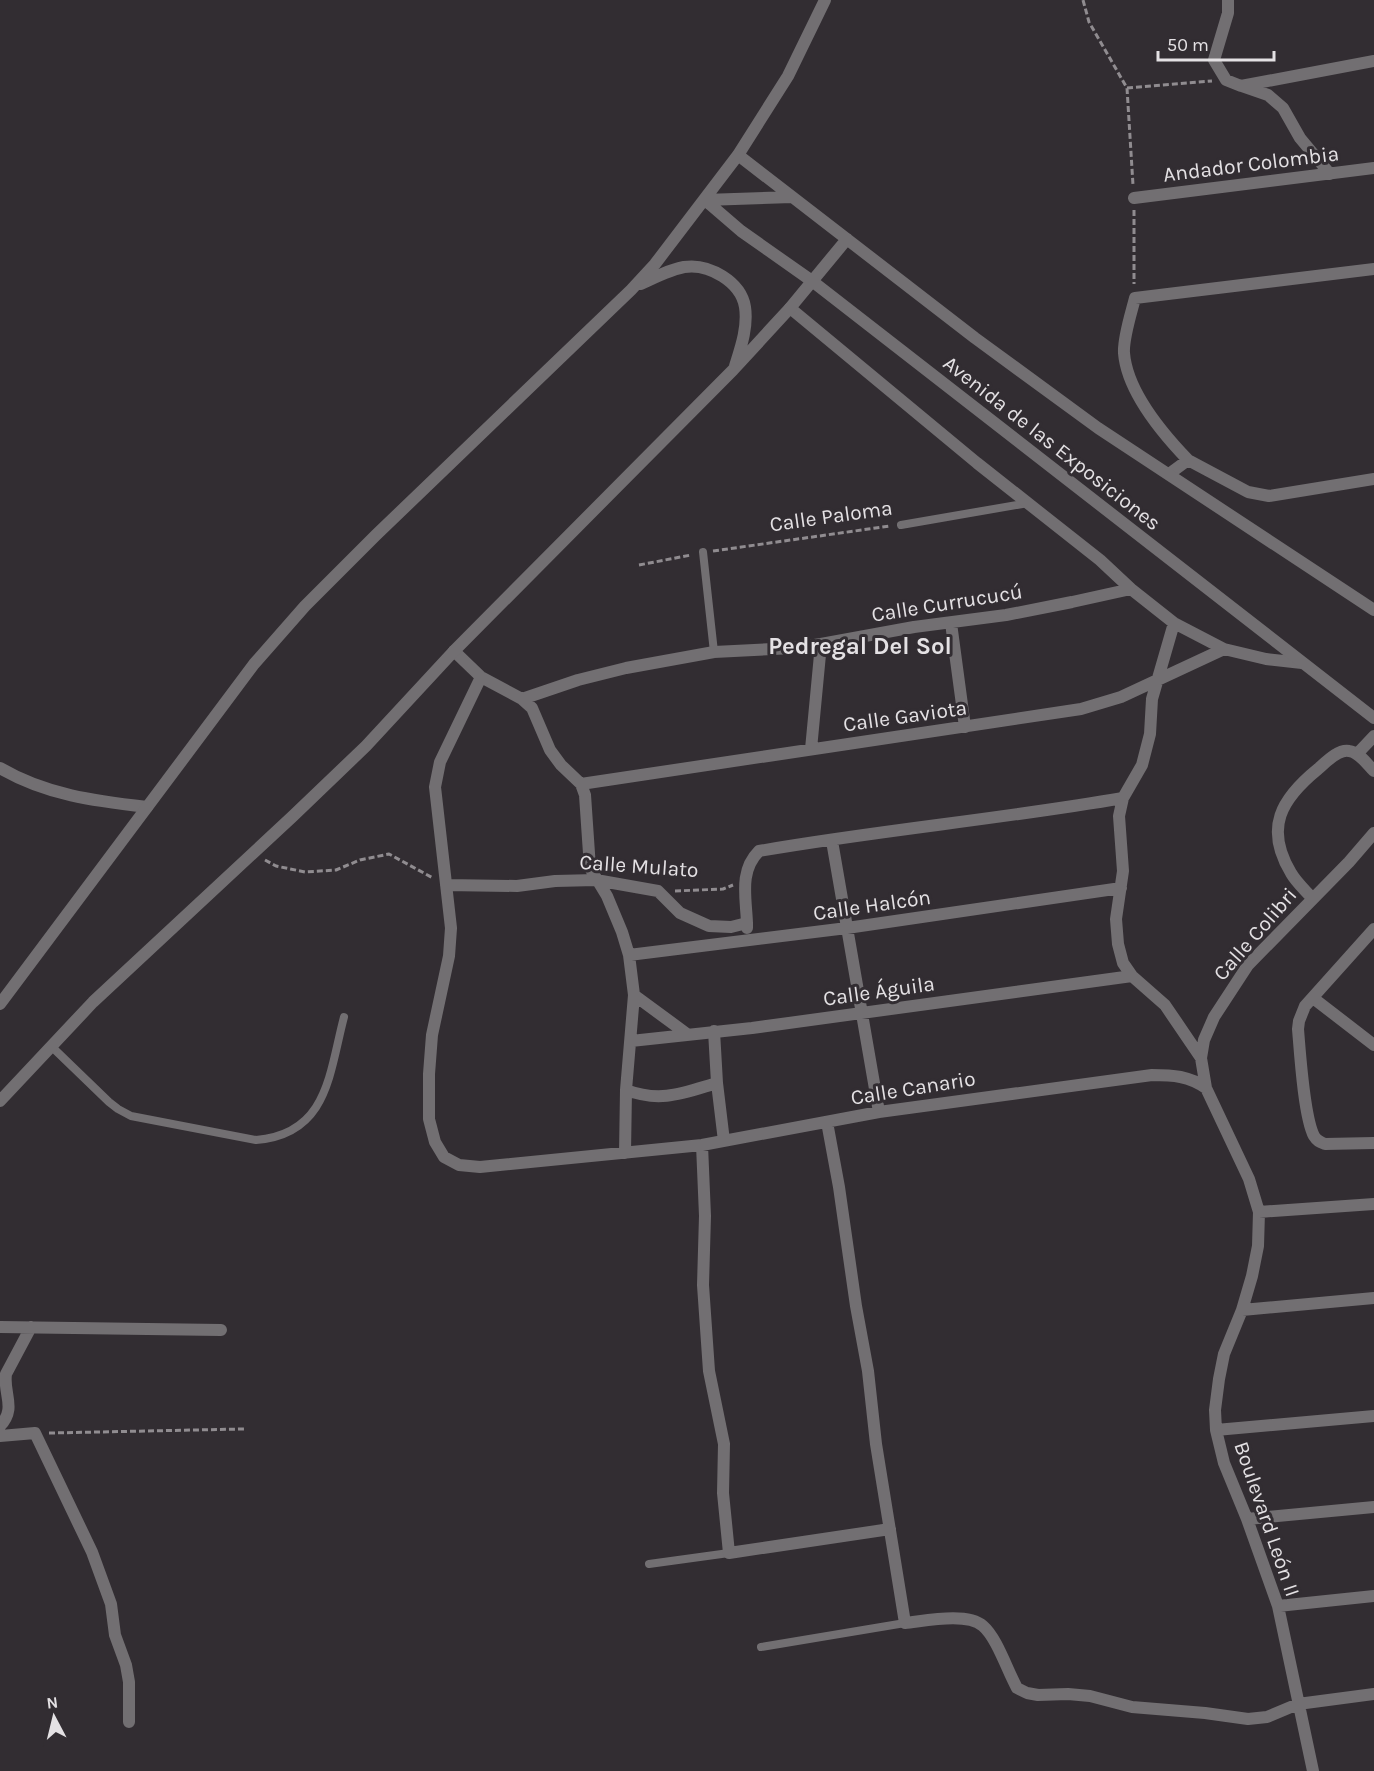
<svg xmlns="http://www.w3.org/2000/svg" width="1374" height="1771" viewBox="0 0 1374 1771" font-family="Karla,sans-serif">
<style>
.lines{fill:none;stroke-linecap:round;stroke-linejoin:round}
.path{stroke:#908c90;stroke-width:3;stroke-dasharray:6 3;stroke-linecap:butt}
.service{stroke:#726f72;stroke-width:8}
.minor{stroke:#726f72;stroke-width:12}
.tertiary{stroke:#726f72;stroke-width:12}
.labels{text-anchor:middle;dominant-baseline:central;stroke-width:6;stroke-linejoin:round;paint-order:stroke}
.street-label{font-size:21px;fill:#e4e1e4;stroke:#322d32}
.quarter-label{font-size:24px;font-weight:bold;fill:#e4e1e4;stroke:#322d32}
</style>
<rect width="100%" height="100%" fill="#322d32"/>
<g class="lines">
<!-- path -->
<path class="path" d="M 1083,0 L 1089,22 L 1127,88 L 1133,185
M 1127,88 L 1212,81
M 1134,210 L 1134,284
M 713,551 L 890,526
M 639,565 L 691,555
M 265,860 L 276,866 L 305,872 L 336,870 L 360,860 L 389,854 L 433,878
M 675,891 L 723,889 L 733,885
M 49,1433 L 244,1429"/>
<!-- service -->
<path class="service" d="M 901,525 L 1028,503
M 703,552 L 714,652
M 51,1046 L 109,1102 L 118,1109 L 131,1116 L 256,1140 C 328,1134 329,1074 344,1017
M 649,1564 L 729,1553
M 761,1647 L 905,1623"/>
<!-- minor -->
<path class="minor" d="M 1228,0 L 1228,13 L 1214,60 L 1226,80 L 1241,86 L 1374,61
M 1242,86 L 1268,95 L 1283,108 L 1300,138 L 1330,174
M 1134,198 L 1374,168
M 790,308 L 977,463 L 1100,560 L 1131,589 L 1174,623 L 1224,649 L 1266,659 L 1302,663
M 1188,460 C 1162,433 1127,391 1124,353 C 1123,338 1131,314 1135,298 L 1374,269
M 1169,474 L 1188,460 L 1248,492 L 1269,496 L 1374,479
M 951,623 L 965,727
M 1174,623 L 1152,699 L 1150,734 L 1142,765 L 1123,798 L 1119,816 L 1123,871 L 1116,919 L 1118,944 L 1123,963 L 1132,976 L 1165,1005 L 1201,1058
M 454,651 L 481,677 L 522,699 L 532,708 L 550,750 L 561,765 L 581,784 L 585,795 L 590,868 L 607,896 L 622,932 L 629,955 L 634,995 L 626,1090 L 625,1153
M 481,677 L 440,762 L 435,787 L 451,928 L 449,956 L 432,1035 L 429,1074 L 429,1119 L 435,1142 L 444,1157 L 459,1165 L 480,1167 L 702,1145 L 879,1112 L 1152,1075 C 1173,1075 1189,1076 1206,1088
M 522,699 L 578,680 L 626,668 L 714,652 L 794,648 L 821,644 L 914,627 L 1006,615 L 1072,602 L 1131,589
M 811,749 L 821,644
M 1357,754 L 1374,736
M 0,768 C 46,795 95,801 147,807
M 581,784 L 1081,709 L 1121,697 L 1224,649
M 832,841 L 879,1112
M 446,885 L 517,886 L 555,881 L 596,880 L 658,891 L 680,913 L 709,926 L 731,927 L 747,923 L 747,928
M 1312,898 C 1305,890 1296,882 1291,873 C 1264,828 1281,799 1318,769 C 1326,762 1338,749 1349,751 C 1359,752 1367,764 1374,771
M 747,923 C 746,897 739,871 759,851 C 880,830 1002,819 1123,798
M 1374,929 L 1305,1006 L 1299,1021 L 1298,1029 C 1300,1053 1304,1117 1314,1136 C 1317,1141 1320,1142 1325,1144 L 1374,1143
M 629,955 L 847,928 L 1121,888
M 634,995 L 687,1034
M 1313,998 L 1374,1045
M 714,1031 L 717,1083 L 724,1141
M 631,1041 L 752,1028 L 1132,976
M 626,1090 C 661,1103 683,1093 717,1083
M 827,1122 L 839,1187 L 856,1306 L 868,1371 L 876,1444 L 905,1623 C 925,1621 967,1612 983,1626 C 997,1638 1007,1670 1017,1688 L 1027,1693 L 1038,1695 L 1068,1694 L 1090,1696 L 1132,1707 L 1205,1713 L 1248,1719 L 1267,1717 L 1298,1704 L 1374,1694
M 702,1145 L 705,1216 L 703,1285 L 709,1371 L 724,1444 L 723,1493 L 729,1553 L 890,1529
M 1259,1212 L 1374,1204
M 1242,1310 L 1374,1298
M 0,1327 L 221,1330
M 0,1426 C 17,1408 3,1394 6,1374 L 31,1327
M 1216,1430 L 1374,1416
M 0,1436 L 35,1433 L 92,1552 L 111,1604 L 115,1635 L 126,1665 L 129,1682 L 129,1722
M 1247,1519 L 1374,1507
M 1278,1606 L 1374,1596
M 1313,1771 L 1278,1606 L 1247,1519 L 1224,1463 L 1216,1430 L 1215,1410 L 1219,1379 L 1224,1354 L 1242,1310 L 1252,1276 L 1258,1246 L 1259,1212 L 1249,1179 L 1206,1088 L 1201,1058 L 1204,1040 L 1214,1017 L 1248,965 L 1349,862 L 1374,833"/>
<!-- tertiary -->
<path class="tertiary" d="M 738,155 L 975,338 L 1098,428 L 1374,610
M 705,200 L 741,231 L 812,281 L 1374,718
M 705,200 L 792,197
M 641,284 C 655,277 669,270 684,267 C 709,263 741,282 745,307 C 748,327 741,347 735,366
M 0,1004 L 254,664 L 305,606 L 376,535 L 631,290 L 655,264 L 738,155 L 788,76 L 825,0
M 0,1101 L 93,1002 L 293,816 L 366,746 L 454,651 L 733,370 L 790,308 L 847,239"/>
</g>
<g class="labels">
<!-- street labels -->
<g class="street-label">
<text transform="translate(1251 164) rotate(-7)">Andador Colombia</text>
<text transform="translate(1052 443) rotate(38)">Avenida de las Exposiciones</text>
<text transform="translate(831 516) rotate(-8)">Calle Paloma</text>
<text transform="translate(947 603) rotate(-9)">Calle Currucucú</text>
<text transform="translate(905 716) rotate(-8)">Calle Gaviota</text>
<text transform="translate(639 866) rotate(4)">Calle Mulato</text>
<text transform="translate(872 905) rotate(-8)">Calle Halcón</text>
<text transform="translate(1255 934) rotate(-49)">Calle Colibri</text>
<text transform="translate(879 991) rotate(-8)">Calle Águila</text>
<text transform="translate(913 1088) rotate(-9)">Calle Canario</text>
<text transform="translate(1267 1519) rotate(71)">Boulevard León II</text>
</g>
<!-- quarter labels -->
<g class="quarter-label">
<text x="860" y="646">Pedregal Del Sol</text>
</g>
</g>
<!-- north arrow -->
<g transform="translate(54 1717) rotate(353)" stroke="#322d32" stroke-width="4.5" paint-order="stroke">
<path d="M0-4.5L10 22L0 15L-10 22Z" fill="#e4e1e4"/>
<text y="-9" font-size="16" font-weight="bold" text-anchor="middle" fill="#e4e1e4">N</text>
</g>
<!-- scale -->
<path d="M1158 51v9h116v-9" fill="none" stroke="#e4e1e4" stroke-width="3"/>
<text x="1167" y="51" font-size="18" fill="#e4e1e4" stroke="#322d32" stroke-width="4.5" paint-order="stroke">50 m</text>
</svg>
